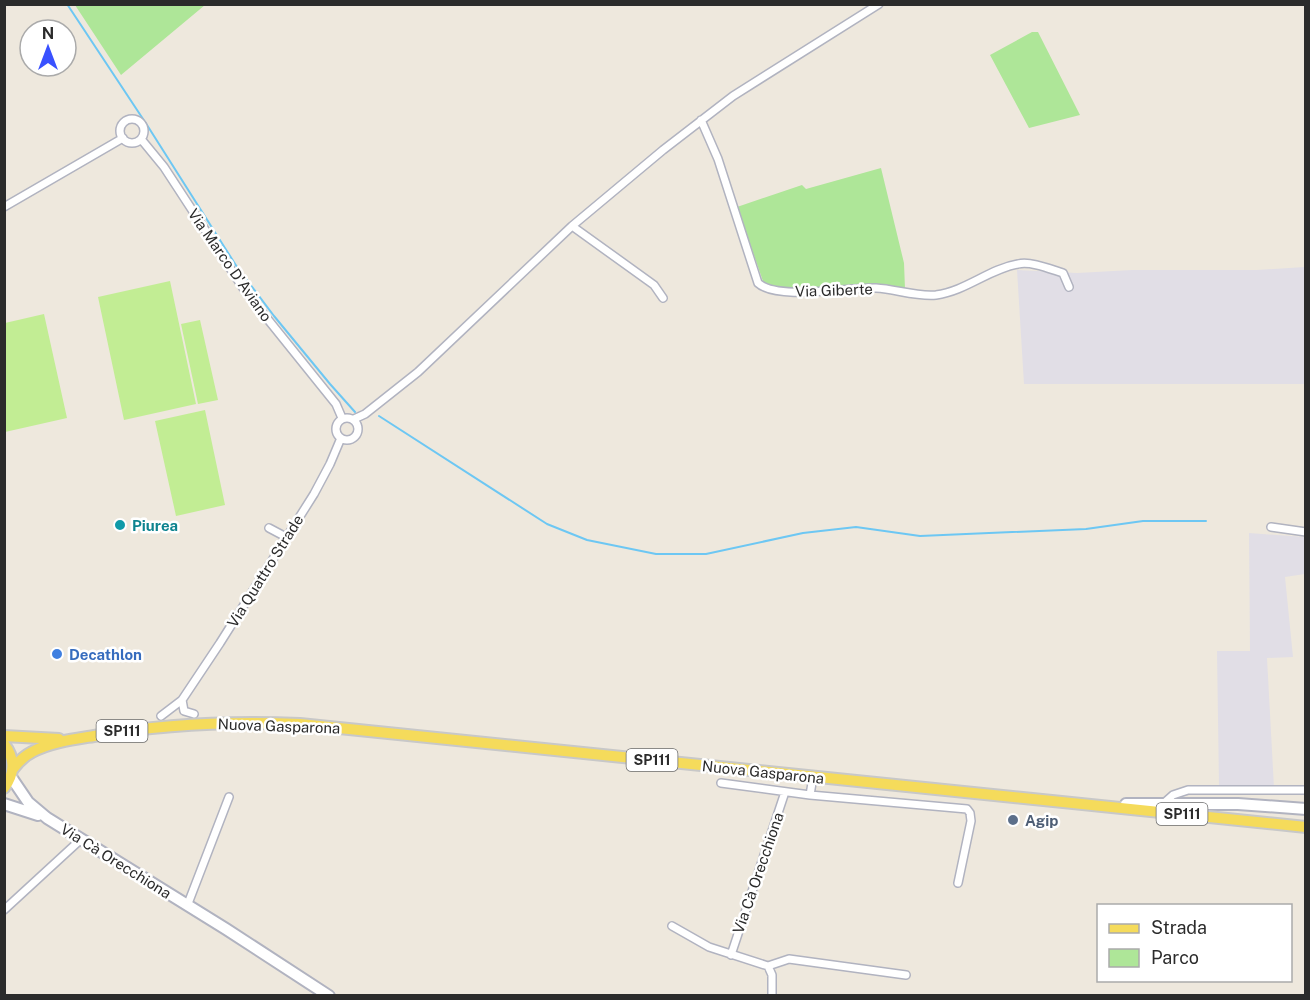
<svg xmlns="http://www.w3.org/2000/svg" width="1310" height="1000" viewBox="0 0 1310 1000" font-family="'Public Sans',sans-serif">
<style>
.industrial{fill:#e1dee6}
.green{fill:#aee698}
.pitch{fill:#c2ed94}
.lines{fill:none;stroke-linecap:round;stroke-linejoin:round}
.stream{stroke:#6dc7f3;stroke-width:2}
.street-casing{stroke:#b1b3c0;stroke-width:10}
.secondary-casing{stroke:#b1b3c0;stroke-width:14}
.primary-casing{stroke:#c8c8c8;stroke-width:14}
.street{stroke:#fff;stroke-width:7}
.secondary{stroke:#fff;stroke-width:10}
.primary{stroke:#f5db5b;stroke-width:10}
.culture-dot{fill:#0f9aa8;stroke:#fff;stroke-width:2}
.shop-dot{fill:#3f7fe0;stroke:#fff;stroke-width:2}
.service-dot{fill:#5c6f8a;stroke:#fff;stroke-width:2}
.labels{text-anchor:middle;dominant-baseline:central;stroke-width:5;stroke-linejoin:round;paint-order:stroke}
.shield{fill:#fff;stroke:#6b6b6b;stroke-width:1.5}
.shield-label{font-size:14px;font-weight:bold;fill:#2b2b2b}
.street-label{font-size:15px;fill:#2b2b2b;stroke:#fff}
.culture-label{font-size:15px;font-weight:bold;fill:#0d838f;stroke:#fff;text-anchor:start}
.shop-label{font-size:15px;font-weight:bold;fill:#366cbe;stroke:#fff;text-anchor:start}
.service-label{font-size:15px;font-weight:bold;fill:#4e5e75;stroke:#fff;text-anchor:start}
</style>
<rect width="100%" height="100%" fill="#eee8dd"/>
<!-- industrial -->
<path class="industrial" d="M 1305,267 L 1305,384 L 1024,384 L 1017,270 L 1077,273 L 1132,270 L 1257,270 Z
M 1249,533 L 1305,537 L 1305,574 L 1285,577 L 1293,657 L 1267,658 L 1274,788 L 1219,786 L 1217,651 L 1250,651 Z"/>
<!-- green -->
<path class="green" d="M 75,5 L 205,5 L 121,75 Z
M 1032,32 L 1038,32 L 1080,115 L 1029,128 L 990,55 Z
M 881,168 L 904,263 L 905,289 L 772,291 L 764,284 L 737,207 L 802,185 L 806,189 Z"/>
<!-- pitch -->
<path class="pitch" d="M 170,281 L 196,404 L 124,420 L 98,297 Z
M 44,314 L 67,418 L 5,432 L 5,323 Z
M 200,320 L 218,400 L 198,404 L 181,324 Z
M 205,410 L 225,505 L 176,516 L 155,421 Z"/>
<g class="lines">
<!-- stream -->
<path class="stream" d="M 67,4 L 147,125 L 237,267 L 274,316 L 330,384 L 355,412
M 379,416 L 547,524 L 587,540 L 656,554 L 706,554 L 803,533 L 856,527 L 920,536 L 1086,529 L 1143,521 L 1206,521"/>
<defs>
<path id="street" d="M120 131a12 12 0 1 1 24 0a12 12 0 1 1-24 0Z
M 701,120 L 718,159 L 758,283 C 777,301 849,287 876,288 C 895,289 917,297 936,295 C 966,291 989,269 1018,264 C 1031,261 1050,269 1063,273 L 1069,287
M 141,139 L 164,167 L 245,291 L 336,404 L 342,418
M 4,207 L 123,138
M 572,226 L 654,285 L 663,298
M336 429a11 11 0 1 1 22 0a11 11 0 1 1-22 0Z
M 354,419 L 365,414 L 418,372 L 572,226 L 663,150 L 733,96 L 879,4
M 1271,527 L 1306,532
M 269,528 L 286,537
M 182,700 L 184,711 L 194,714
M 161,716 L 182,700 L 220,643 L 314,494 L 330,464 L 341,438
M 721,783 L 810,795 L 967,809 L 970,813 L 971,821 L 958,883
M 810,795 L 813,777
M 1164,803 L 1173,795 L 1188,790 L 1306,790
M 186,904 L 189,901 L 229,797
M 4,910 L 78,842 L 83,841
M 672,926 L 709,947 L 768,966 L 772,975 L 772,996
M 731,955 L 785,792
M 768,966 L 789,959 L 906,975"/>
<path id="secondary" d="M 11,777 L 28,802 L 47,818 L 226,929 L 329,996
M 4,804 L 38,815
M 1126,804 L 1238,804 L 1306,809"/>
<path id="primary" d="M 4,736 L 59,739
M 4,744 C 15,758 15,774 4,788
M 12,770 C 18,762 24,756 32,752 C 50,742 75,739 94,736 C 163,724 230,721 300,724 L 1306,827"/>
</defs>
<!-- street casing -->
<use href="#street" class="street-casing"/>
<!-- secondary casing -->
<use href="#secondary" class="secondary-casing"/>
<!-- primary casing -->
<use href="#primary" class="primary-casing"/>
<!-- street -->
<use href="#street" class="street"/>
<!-- secondary -->
<use href="#secondary" class="secondary"/>
<!-- primary -->
<use href="#primary" class="primary"/>
</g>
<!-- markers -->
<circle class="culture-dot" cx="120" cy="525" r="6"/>
<circle class="shop-dot" cx="57" cy="654" r="6"/>
<circle class="service-dot" cx="1013" cy="820" r="6"/>
<g class="labels">
<!-- shield labels -->
<g class="shield">
<rect x="96.5" y="720" width="51" height="22" rx="4.5"/>
<rect x="626.5" y="749" width="51" height="22" rx="4.5"/>
<rect x="1156.5" y="803" width="51" height="22" rx="4.5"/>
</g>
<g class="shield-label">
<text x="122" y="731">SP111</text>
<text x="652" y="760">SP111</text>
<text x="1182" y="814">SP111</text>
</g>
<!-- street labels -->
<g class="street-label">
<text transform="translate(230 265) rotate(55)">Via Marco D'Aviano</text>
<text transform="translate(834 290) rotate(-2)">Via Giberte</text>
<text transform="translate(265 571) rotate(-58)">Via Quattro Strade</text>
<text transform="translate(279 726) rotate(2)">Nuova Gasparona</text>
<text transform="translate(763 772) rotate(6)">Nuova Gasparona</text>
<text transform="translate(116 861) rotate(32)">Via Cà Orecchiona</text>
<text transform="translate(758 873) rotate(-71)">Via Cà Orecchiona</text>
</g>
<!-- culture labels -->
<g class="culture-label">
<text x="132" y="525">Piurea</text>
</g>
<!-- shop labels -->
<g class="shop-label">
<text x="69" y="654">Decathlon</text>
</g>
<!-- service labels -->
<g class="service-label">
<text x="1025" y="820">Agip</text>
</g>
</g>
<!-- border -->
<rect width="1310" height="1000" fill="none" stroke="#2b2b2b" stroke-width="12"/>
<!-- legend -->
<rect x="1097" y="904" width="195" height="78" fill="#ffffff" stroke="#aaaaaa" stroke-width="1.5"/>
<rect x="1109" y="924" width="30" height="9" fill="#f5db5b" stroke="#aaaaaa" stroke-width="1.5"/>
<text x="1151" y="934" font-size="18" fill="#2b2b2b">Strada</text>
<rect x="1109" y="949" width="30" height="18" fill="#aee698" stroke="#aaaaaa" stroke-width="1.5"/>
<text x="1151" y="964" font-size="18" fill="#2b2b2b">Parco</text>
<!-- north arrow -->
<g transform="translate(48 48)"><circle r="28" fill="#ffffff" stroke="#aaaaaa" stroke-width="1.5"/>
<path d="M0-4.5L10 22L0 15L-10 22Z" fill="#3951ff"/>
<text y="-9" font-size="16" font-weight="bold" text-anchor="middle" fill="#2b2b2b">N</text>
</g>
</svg>
